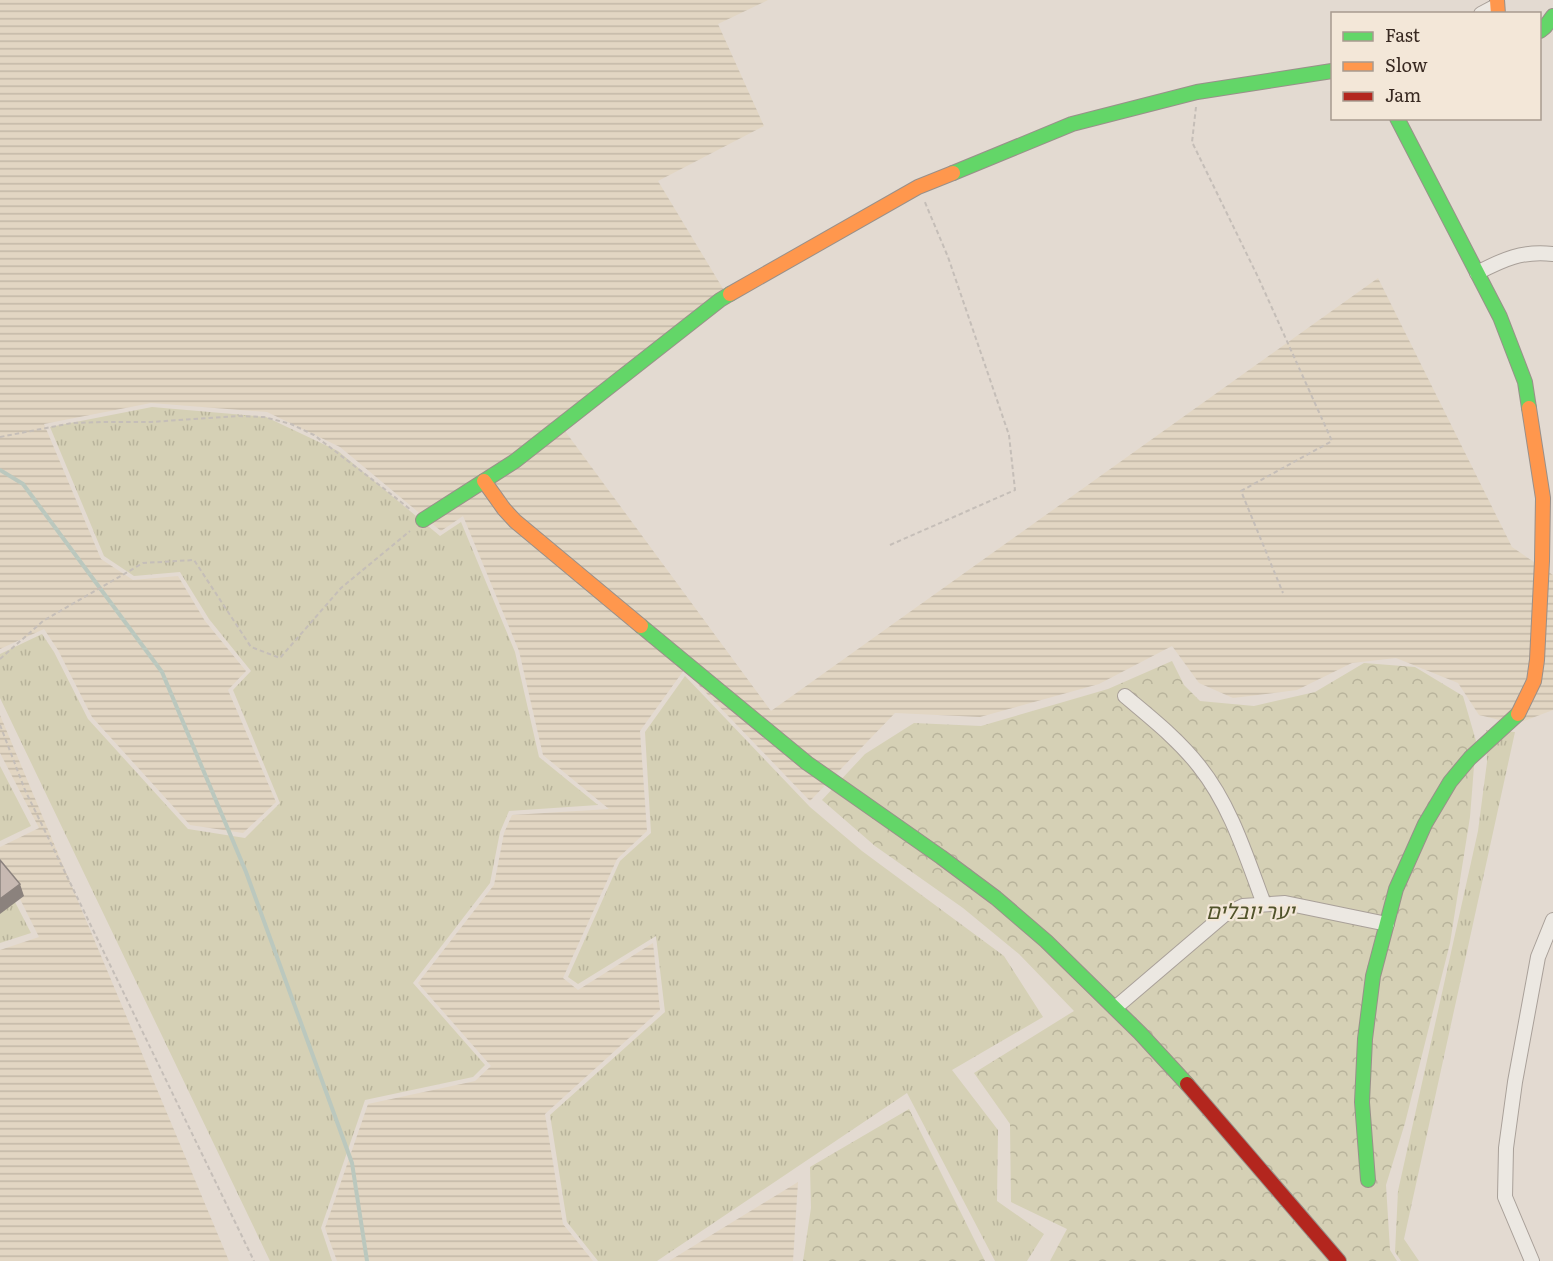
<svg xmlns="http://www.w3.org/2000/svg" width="1553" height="1261" viewBox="0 0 1553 1261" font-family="Literata,'Noto Sans Hebrew',serif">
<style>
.farmland{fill:url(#farmland-rules)}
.grass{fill:url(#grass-tufts)}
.forest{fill:url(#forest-crowns)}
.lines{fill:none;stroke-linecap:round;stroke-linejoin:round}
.stream{stroke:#bbc8be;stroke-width:4}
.street-casing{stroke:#a9a099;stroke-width:16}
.fast-casing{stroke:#99908a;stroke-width:16}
.slow-casing{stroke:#99908a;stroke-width:16}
.jam-casing{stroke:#99908a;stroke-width:16}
.path{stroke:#c5beb8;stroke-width:2;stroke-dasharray:4.5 3;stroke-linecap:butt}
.street{stroke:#ece8e2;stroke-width:14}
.fast{stroke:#63d668;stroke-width:14}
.slow{stroke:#ff974d;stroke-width:14}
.jam{stroke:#b3261e;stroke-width:14}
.shaded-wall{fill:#8b827d}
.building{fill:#c7b9b2;stroke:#8b827d;stroke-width:1.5}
.labels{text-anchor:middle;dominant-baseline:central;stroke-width:4.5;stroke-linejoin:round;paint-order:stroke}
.park-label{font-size:21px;font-style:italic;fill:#50532a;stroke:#f3e7d8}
</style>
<defs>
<pattern id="farmland-rules" width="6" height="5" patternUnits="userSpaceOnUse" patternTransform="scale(1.5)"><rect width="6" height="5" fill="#e2d6c3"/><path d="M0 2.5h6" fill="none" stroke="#c3b8a7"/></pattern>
<pattern id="grass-tufts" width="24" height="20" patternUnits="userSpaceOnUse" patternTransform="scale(1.5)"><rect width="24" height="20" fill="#d5d0b5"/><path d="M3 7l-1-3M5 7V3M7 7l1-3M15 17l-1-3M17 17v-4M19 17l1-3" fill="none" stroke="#b8b39b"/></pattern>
<pattern id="forest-crowns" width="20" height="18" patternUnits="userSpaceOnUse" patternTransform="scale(1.5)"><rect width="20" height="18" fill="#d5d0b5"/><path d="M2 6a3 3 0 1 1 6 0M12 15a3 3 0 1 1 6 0" fill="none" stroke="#b8b39b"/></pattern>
</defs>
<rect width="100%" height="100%" fill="#e3dad1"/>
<!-- farmland -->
<path class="farmland" d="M 0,0 L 768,0 L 718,24 L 764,126 L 658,181 L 725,292 L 565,431 L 771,711 L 1378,278 L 1512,547 L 1553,575 L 1553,710 L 1516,724 L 1479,715 L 1458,683 L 1396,658 L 1352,663 L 1297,690 L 1233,698 L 1199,683 L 1172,646 L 1099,684 L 980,717 L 895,713 L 810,801 L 684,670 L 640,731 L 647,831 L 617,859 L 563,978 L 578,990 L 653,943 L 660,1010 L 545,1114 L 563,1224 L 593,1261 L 337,1261 L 325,1228 L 368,1104 L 475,1081 L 491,1066 L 418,983 L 494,885 L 504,833 L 512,815 L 609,809 L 543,755 L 519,651 L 463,516 L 441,531 L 340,447 L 267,412 L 151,403 L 44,424 L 101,559 L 133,580 L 178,576 L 205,621 L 246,671 L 228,690 L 276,802 L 243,833 L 190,825 L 92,717 L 58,650 L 44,629 L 0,649 Z
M 0,715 L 229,1261 L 0,1261 L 0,950 L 39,937 L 0,859 L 0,847 L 39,828 L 0,753 Z
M 798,1182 L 793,1261 L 669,1261 Z"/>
<!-- grass -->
<path class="grass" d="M 152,407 L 266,417 L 338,451 L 440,536 L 461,522 L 515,652 L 539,757 L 598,805 L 509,811 L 500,832 L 490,883 L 413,983 L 485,1065 L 473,1077 L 365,1100 L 321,1228 L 332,1261 L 270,1261 L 0,698 L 0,654 L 42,634 L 54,652 L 88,719 L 188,829 L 245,838 L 280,803 L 233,690 L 251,671 L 209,619 L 180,572 L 134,576 L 104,556 L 50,427 Z
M 685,676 L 810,807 L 862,851 L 1004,956 L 1043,1017 L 952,1070 L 998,1130 L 997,1201 L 1044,1234 L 1027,1261 L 995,1261 L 907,1093 L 657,1261 L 598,1261 L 567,1222 L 550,1115 L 665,1012 L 656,936 L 578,984 L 568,977 L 620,861 L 651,833 L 645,732 Z
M 1486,730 L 1515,732 L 1404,1239 L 1419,1261 L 1401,1261 L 1395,1252 L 1398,1191 L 1478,831 L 1487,762 Z
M 0,766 L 31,826 L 0,841 Z
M 0,873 L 31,933 L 0,943 Z"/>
<!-- forest -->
<path class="forest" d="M 1172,661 L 1184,685 L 1200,701 L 1254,706 L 1315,692 L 1364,663 L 1415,667 L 1463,696 L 1476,741 L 1470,817 L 1450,943 L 1405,1123 L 1386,1185 L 1390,1250 L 1397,1261 L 1050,1261 L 1067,1229 L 1011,1202 L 1010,1124 L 974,1073 L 1074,1011 L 1019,954 L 963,908 L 875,846 L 822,800 L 865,754 L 914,723 L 981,726 L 1108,689 Z
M 909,1109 L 985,1261 L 803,1261 L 811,1208 L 810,1167 Z"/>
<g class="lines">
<!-- stream -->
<path class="stream" d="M 0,470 L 23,484 L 162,672 L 246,872 L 352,1163 L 367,1261"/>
<defs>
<path id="street" d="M 1481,14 L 1496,6
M 1477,273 C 1502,260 1523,250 1553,254
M 1125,696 C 1151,718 1178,739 1199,766 C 1231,806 1246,856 1264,904
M 1115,1008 L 1224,915 L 1243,906 L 1285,903 L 1387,924
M 1532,1261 L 1505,1197 L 1506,1148 L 1515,1082 L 1538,957 L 1553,920"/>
<path id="fast" d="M 1540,31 L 1545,27 L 1553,16
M 1397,118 L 1500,317 L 1525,382 L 1529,408
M 953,173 L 1072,124 L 1197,92 L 1332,71
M 423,520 L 515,461 L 720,300 L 730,294
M 641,626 L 807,763 L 941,857 L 996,898 L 1046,941 L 1140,1033 L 1187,1084
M 1368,1180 L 1362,1102 L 1365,1039 L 1373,976 L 1396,889 L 1425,824 L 1450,782 L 1470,758 L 1518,714"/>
<path id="slow" d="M 1497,0 L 1498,14
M 730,294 L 918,187 L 953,173
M 484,481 L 504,509 L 515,521 L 641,626
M 1518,714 L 1534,681 L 1537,660 L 1542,561 L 1543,498 L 1529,408"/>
<path id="jam" d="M 1187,1084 L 1339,1261"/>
</defs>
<!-- street casing -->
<use href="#street" class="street-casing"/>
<!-- fast casing -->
<use href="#fast" class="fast-casing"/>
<!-- slow casing -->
<use href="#slow" class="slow-casing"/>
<!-- jam casing -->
<use href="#jam" class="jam-casing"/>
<!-- path -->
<path class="path" d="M 1196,107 L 1192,142 L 1258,277 L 1332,441 L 1241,491 L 1283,593
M 0,437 L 72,423 L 102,422 L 151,422 L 238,416 L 264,417 L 291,424 L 314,435 L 382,487 L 411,510
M 890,545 L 1015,490 L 1009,435 L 948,257 L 924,200
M 0,659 L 43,621 L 143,563 L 194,560 L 251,647 L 280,658 L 341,588 L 410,531
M 0,725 L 25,790 L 254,1261"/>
<!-- street -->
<use href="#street" class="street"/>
<!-- fast -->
<use href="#fast" class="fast"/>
<!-- slow -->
<use href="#slow" class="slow"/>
<!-- jam -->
<use href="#jam" class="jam"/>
</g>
<!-- shaded-wall -->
<path class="shaded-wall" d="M 20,884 L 24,896 L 0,914 L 0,899 Z"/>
<!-- building -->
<path class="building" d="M 0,860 L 20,884 L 0,899 Z"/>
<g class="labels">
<!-- park labels -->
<g class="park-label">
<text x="1250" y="909">יער יובלים</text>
</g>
</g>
<!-- legend -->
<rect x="1331" y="12" width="210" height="108" fill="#f3e7d8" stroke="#a89b8f" stroke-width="1.5"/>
<rect x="1343" y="32" width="30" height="9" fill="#63d668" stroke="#a89b8f" stroke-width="1.5"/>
<text x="1385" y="42" font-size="18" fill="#382921">Fast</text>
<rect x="1343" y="62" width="30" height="9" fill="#ff974d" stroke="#a89b8f" stroke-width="1.5"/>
<text x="1385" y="72" font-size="18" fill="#382921">Slow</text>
<rect x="1343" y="92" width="30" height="9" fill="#b3261e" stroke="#a89b8f" stroke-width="1.5"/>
<text x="1385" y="102" font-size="18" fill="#382921">Jam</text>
</svg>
